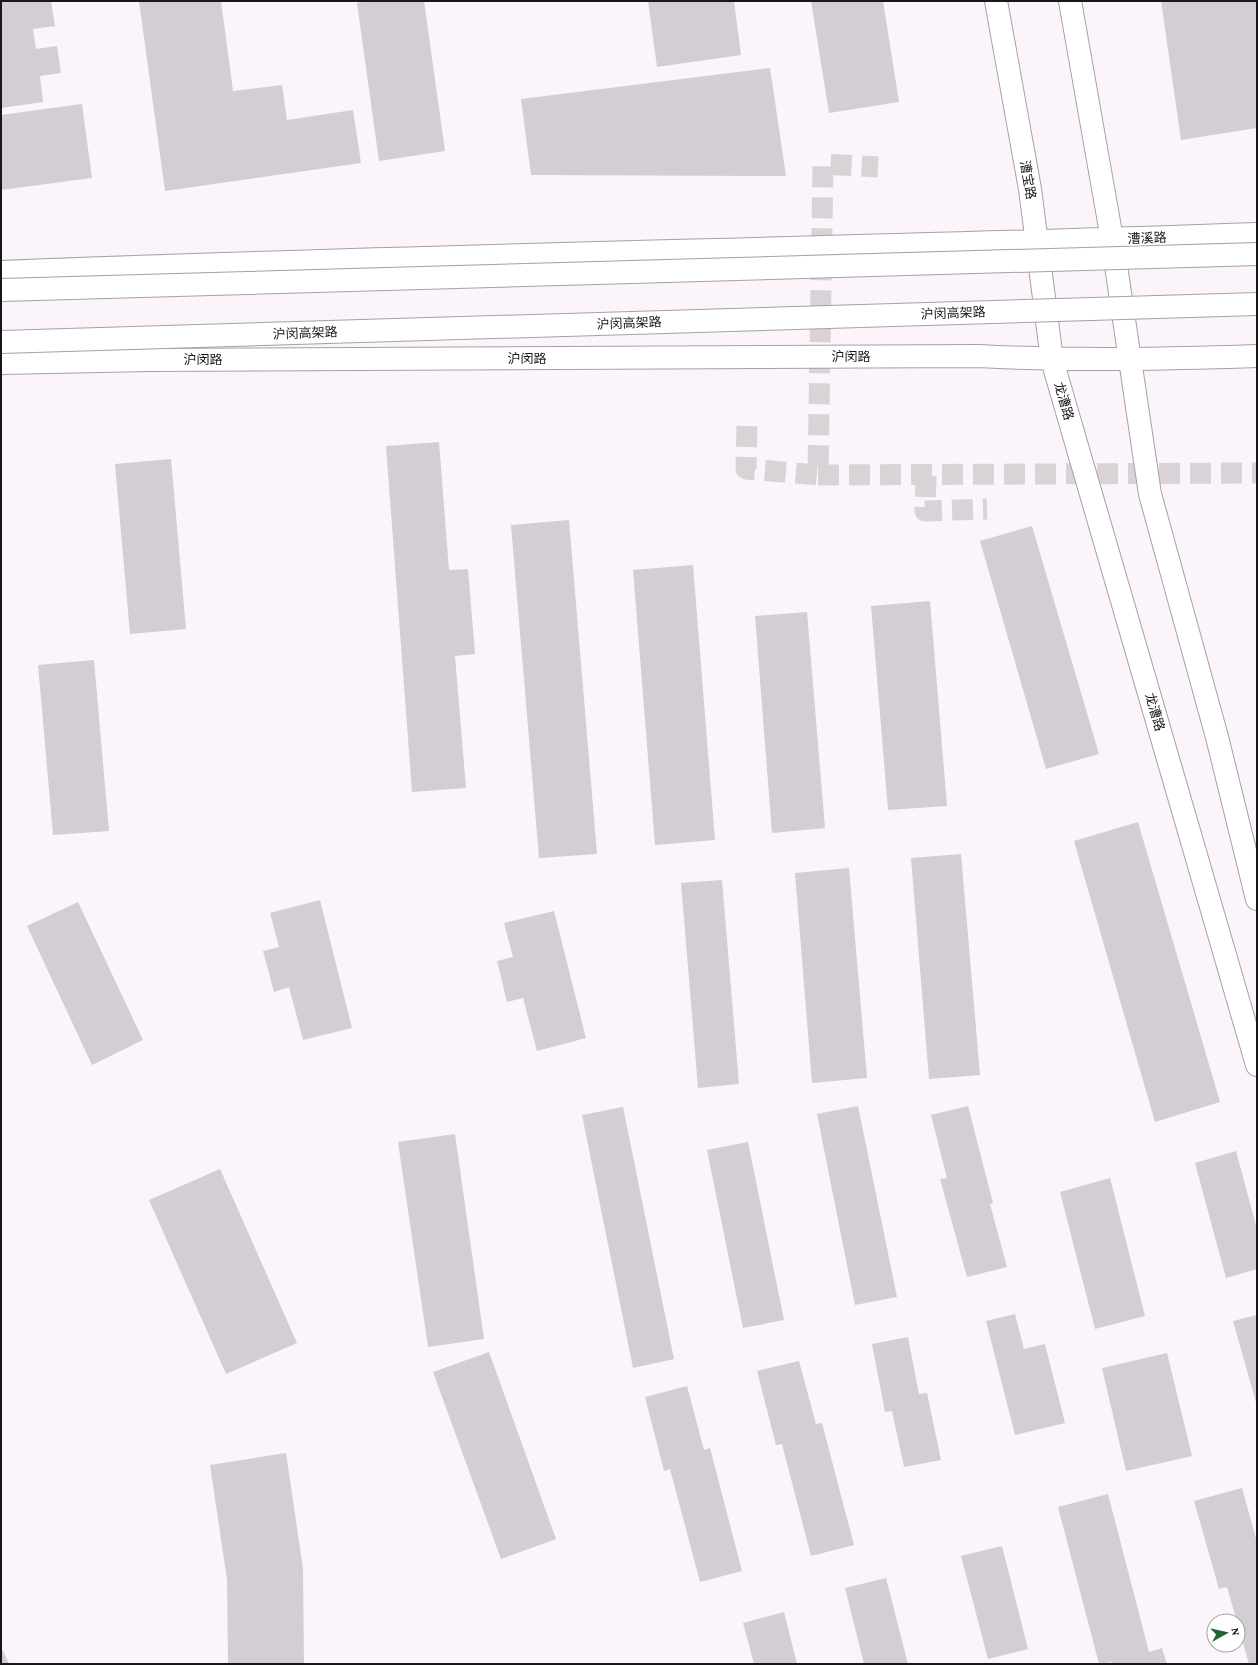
<svg xmlns="http://www.w3.org/2000/svg" width="1258" height="1665" viewBox="0 0 1258 1665" font-family="'Crimson Pro','Noto Sans SC',serif">
<style>
.building{fill:#d4cdd3}
.lines{fill:none;stroke-linecap:round;stroke-linejoin:round}
.pedestrian-tunnel{stroke:#d9d3d8;stroke-width:21;stroke-dasharray:21 10;stroke-linecap:butt}
.primary-casing{stroke:#a6a0a6;stroke-width:24}
.primary{stroke:#fff;stroke-width:22}
.trunk-bridge-casing{stroke:#a6a0a6;stroke-width:24;stroke-linecap:butt}
.trunk-bridge{stroke:#fff;stroke-width:22}
.labels{text-anchor:middle;dominant-baseline:central;stroke-width:3;stroke-linejoin:round;paint-order:stroke}
.street-label{font-size:13px;fill:#181618;stroke:#fff}
</style>
<rect width="100%" height="100%" fill="#fbf4fa"/>
<!-- building -->
<path class="building" d="M 1,1 L 51,1 L 55,26 L 33,29 L 36,49 L 57,46 L 61,73 L 40,76 L 43,102 L 1,108 Z
M 139,1 L 221,1 L 233,91 L 282,85 L 287,120 L 353,110 L 361,163 L 165,191 Z
M 369,1 L 424,1 L 445,151 L 379,161 L 357,3 Z
M 648,1 L 734,1 L 741,55 L 657,67 Z
M 811,1 L 883,1 L 899,102 L 829,113 Z
M 1161,1 L 1257,1 L 1257,128 L 1181,140 Z
M 770,68 L 786,176 L 531,175 L 521,99 Z
M 82,104 L 92,178 L 1,190 L 1,115 Z
M 439,442 L 449,570 L 468,569 L 475,654 L 455,656 L 466,788 L 412,792 L 386,446 Z
M 171,459 L 186,629 L 130,634 L 115,464 Z
M 569,520 L 597,854 L 539,858 L 511,525 Z
M 1032,526 L 1099,754 L 1046,769 L 980,541 Z
M 693,565 L 715,840 L 655,845 L 633,570 Z
M 930,601 L 947,806 L 888,810 L 871,606 Z
M 807,612 L 825,828 L 772,833 L 755,616 Z
M 94,660 L 109,831 L 53,835 L 38,665 Z
M 1138,822 L 1220,1102 L 1155,1122 L 1074,841 Z
M 961,854 L 980,1075 L 929,1079 L 911,858 Z
M 849,868 L 867,1078 L 812,1083 L 795,873 Z
M 722,880 L 739,1084 L 698,1088 L 681,883 Z
M 320,900 L 352,1028 L 303,1040 L 289,987 L 274,992 L 263,951 L 279,947 L 270,913 Z
M 78,902 L 143,1040 L 92,1065 L 27,926 Z
M 554,911 L 586,1038 L 537,1051 L 523,998 L 507,1002 L 497,961 L 513,957 L 504,923 Z
M 858,1106 L 897,1297 L 855,1305 L 817,1114 Z
M 968,1106 L 993,1203 L 990,1204 L 1007,1267 L 967,1277 L 940,1179 L 947,1178 L 931,1115 Z
M 623,1107 L 674,1359 L 633,1368 L 582,1115 Z
M 455,1134 L 484,1339 L 428,1347 L 398,1142 Z
M 748,1142 L 784,1320 L 743,1328 L 707,1150 Z
M 1236,1151 L 1257,1229 L 1257,1269 L 1226,1278 L 1195,1163 Z
M 220,1169 L 297,1343 L 226,1374 L 149,1200 Z
M 1110,1178 L 1145,1316 L 1095,1329 L 1060,1192 Z
M 1015,1314 L 1024,1349 L 1045,1344 L 1065,1423 L 1015,1435 L 986,1321 Z
M 1257,1315 L 1257,1406 L 1233,1321 Z
M 908,1337 L 919,1394 L 927,1393 L 941,1460 L 904,1467 L 892,1411 L 885,1412 L 872,1344 Z
M 489,1352 L 556,1539 L 501,1559 L 433,1372 Z
M 1167,1353 L 1192,1456 L 1126,1471 L 1102,1368 Z
M 799,1361 L 816,1424 L 822,1423 L 854,1545 L 811,1556 L 782,1444 L 776,1445 L 757,1371 Z
M 687,1386 L 704,1450 L 710,1448 L 742,1571 L 700,1582 L 670,1469 L 664,1471 L 645,1397 Z
M 286,1453 L 303,1569 L 304,1664 L 228,1664 L 227,1580 L 210,1465 Z
M 1242,1488 L 1257,1542 L 1257,1664 L 1249,1664 L 1227,1587 L 1219,1589 L 1194,1501 Z
M 1108,1494 L 1149,1652 L 1162,1648 L 1167,1664 L 1112,1664 L 1112,1662 L 1099,1664 L 1058,1507 Z
M 1002,1546 L 1028,1649 L 988,1659 L 961,1556 Z
M 886,1578 L 908,1664 L 864,1664 L 845,1588 Z
M 784,1612 L 797,1664 L 754,1664 L 743,1623 Z
M 1,1647 L 9,1664 L 1,1664 Z"/>
<g class="lines">
<!-- pedestrian-tunnel -->
<path class="pedestrian-tunnel" d="M 747,426 L 746,469 L 818,475 L 823,164 L 878,167
M 818,475 L 1257,473
M 926,476 L 925,511 L 987,509"/>
<defs>
<path id="primary" d="M 996,1 L 1030,189 L 1052,360 L 1257,1065
M 1070,1 L 1112,239 L 1150,494 L 1217,737 L 1257,899
M 1,272 C 420,255 838,249 1257,234
M 1,363 L 149,360 L 979,356 C 1072,361 1164,359 1257,356"/>
</defs>
<!-- primary casing -->
<use href="#primary" class="primary-casing"/>
<!-- primary -->
<use href="#primary" class="primary"/>
<defs>
<path id="trunk-bridge" d="M 1,290 L 1257,254
M 1,342 L 1257,304"/>
</defs>
<!-- trunk-bridge casing -->
<use href="#trunk-bridge" class="trunk-bridge-casing"/>
<!-- trunk-bridge -->
<use href="#trunk-bridge" class="trunk-bridge"/>
</g>
<g class="labels">
<!-- street labels -->
<g class="street-label">
<text transform="translate(1028 180) rotate(80)">漕宝路</text>
<text transform="translate(1147 238) rotate(-2)">漕溪路</text>
<text transform="translate(953 313) rotate(-2)">沪闵高架路</text>
<text transform="translate(629 323) rotate(-2)">沪闵高架路</text>
<text transform="translate(305 333) rotate(-2)">沪闵高架路</text>
<text x="851" y="356">沪闵路</text>
<text x="527" y="358">沪闵路</text>
<text x="203" y="359">沪闵路</text>
<text transform="translate(1064 401) rotate(74)">龙漕路</text>
<text transform="translate(1155 712) rotate(74)">龙漕路</text>
</g>
</g>
<!-- border -->
<rect width="1258" height="1665" fill="none" stroke="#181618" stroke-width="4"/>
<!-- north arrow -->
<g transform="translate(1226 1633) rotate(82)"><circle r="19" fill="#ffffff" stroke="#a3a2a3"/>
<path d="M0-3L7 15L0 10L-7 15Z" fill="#206632"/>
<text y="-6" font-size="11" font-weight="bold" text-anchor="middle" fill="#181618">N</text>
</g>
</svg>
